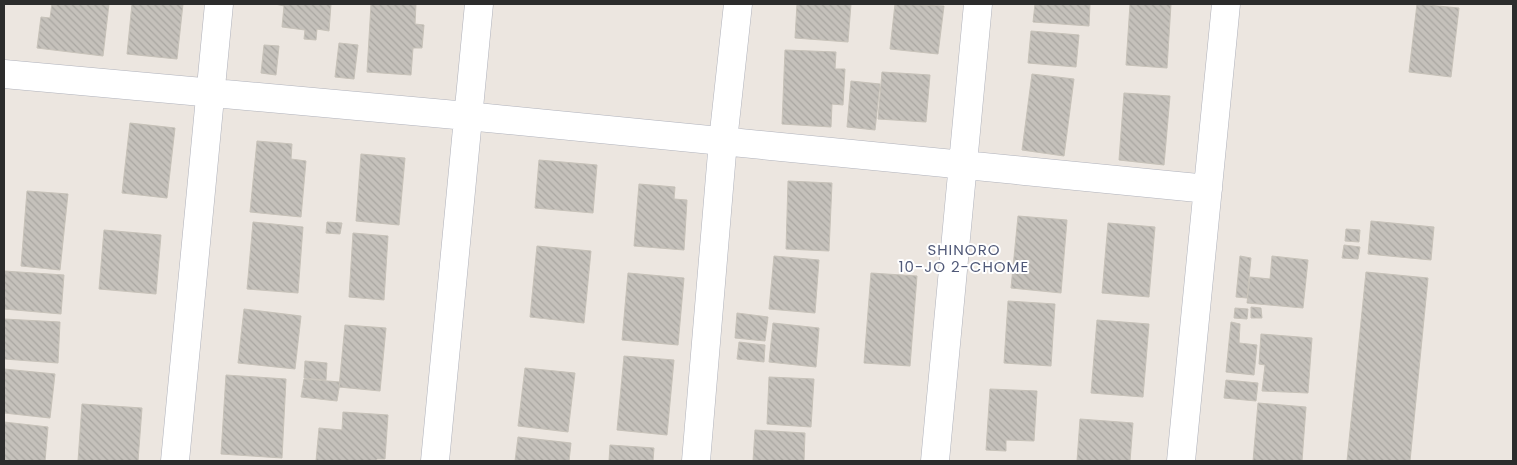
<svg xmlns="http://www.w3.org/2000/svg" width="1517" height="465" viewBox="0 0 1517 465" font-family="Poppins,sans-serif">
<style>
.building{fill:url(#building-back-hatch);stroke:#c7c2b9}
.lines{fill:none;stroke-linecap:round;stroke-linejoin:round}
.minor-casing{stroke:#b0b2bb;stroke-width:29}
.minor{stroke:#fff;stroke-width:28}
.labels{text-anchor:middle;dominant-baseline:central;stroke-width:4;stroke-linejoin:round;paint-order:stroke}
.neighbourhood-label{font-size:15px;letter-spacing:1px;fill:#505978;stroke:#fff}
</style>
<defs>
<pattern id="building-back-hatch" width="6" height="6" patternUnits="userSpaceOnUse" patternTransform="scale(1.25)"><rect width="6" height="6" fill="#c5c1bb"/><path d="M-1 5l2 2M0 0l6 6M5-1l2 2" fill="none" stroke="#a9a6a1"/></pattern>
</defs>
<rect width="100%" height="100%" fill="#ece6e0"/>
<!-- building -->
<path class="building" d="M 52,4 L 109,4 L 103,56 L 37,48 L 41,17 L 50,18 Z
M 132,4 L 183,4 L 177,59 L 127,54 Z
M 275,4 L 331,4 L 329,31 L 317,29 L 316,40 L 304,39 L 305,30 L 282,27 L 284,6 Z
M 371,4 L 416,4 L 415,24 L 424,25 L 422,48 L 413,48 L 411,75 L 367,72 Z
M 797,4 L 851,4 L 848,42 L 795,38 Z
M 895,4 L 944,6 L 938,54 L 890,49 Z
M 1035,4 L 1090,4 L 1089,26 L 1033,22 Z
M 1130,4 L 1171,4 L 1167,68 L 1126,65 Z
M 1417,4 L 1459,8 L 1451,77 L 1409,72 Z
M 1031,31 L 1079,35 L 1076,67 L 1028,63 Z
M 339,43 L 358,45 L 354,79 L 335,77 Z
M 264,45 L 279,46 L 276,75 L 261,73 Z
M 785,50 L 836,52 L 835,69 L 845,69 L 843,105 L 832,104 L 831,127 L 782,124 Z
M 882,72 L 930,75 L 926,122 L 878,119 Z
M 1032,74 L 1074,79 L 1064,156 L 1022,150 Z
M 851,81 L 880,84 L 875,130 L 847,127 Z
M 1124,93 L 1170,96 L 1164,165 L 1119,160 Z
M 130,123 L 175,128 L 167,198 L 122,193 Z
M 257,141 L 292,144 L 291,159 L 306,161 L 301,217 L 250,212 Z
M 361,154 L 405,158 L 399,225 L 356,221 Z
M 539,160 L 597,165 L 593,213 L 535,208 Z
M 788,181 L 832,183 L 829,251 L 786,249 Z
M 639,184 L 675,187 L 674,199 L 687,200 L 684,250 L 634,246 Z
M 27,191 L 68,194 L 60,270 L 21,266 Z
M 1018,216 L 1067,220 L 1061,293 L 1011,288 Z
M 1371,221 L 1434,227 L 1431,260 L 1368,254 Z
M 253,222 L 303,227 L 298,293 L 247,289 Z
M 327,222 L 342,223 L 340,234 L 326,233 Z
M 1108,223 L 1155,227 L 1149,297 L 1102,293 Z
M 1346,229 L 1360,230 L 1359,242 L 1345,241 Z
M 104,230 L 161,235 L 156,294 L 99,289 Z
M 353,233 L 388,236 L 384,300 L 349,297 Z
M 1344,245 L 1360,247 L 1358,259 L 1342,258 Z
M 537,246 L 591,251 L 584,323 L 530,317 Z
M 774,256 L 819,260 L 815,313 L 769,309 Z
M 1240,256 L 1251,258 L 1247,298 L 1236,297 Z
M 1272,256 L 1308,260 L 1303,308 L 1247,303 L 1250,277 L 1270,279 Z
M 4,271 L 64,275 L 61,314 L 4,309 Z
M 1366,272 L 1428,278 L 1410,461 L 1347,461 Z
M 628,273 L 684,278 L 678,345 L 622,340 Z
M 871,273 L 917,276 L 910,366 L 864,363 Z
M 1008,301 L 1055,304 L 1051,366 L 1004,363 Z
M 1251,307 L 1261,308 L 1262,318 L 1251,318 Z
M 1235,308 L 1248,309 L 1247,319 L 1234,318 Z
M 244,309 L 301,316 L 295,369 L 238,363 Z
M 737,313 L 768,317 L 765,341 L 735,338 Z
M 4,319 L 60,322 L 58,363 L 4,359 Z
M 1097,320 L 1149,324 L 1143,397 L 1091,393 Z
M 1231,322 L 1240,324 L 1239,343 L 1257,345 L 1254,375 L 1226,372 Z
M 773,323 L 819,328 L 816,367 L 769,362 Z
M 345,325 L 386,328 L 380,391 L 339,387 Z
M 1261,334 L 1312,338 L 1308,393 L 1262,391 L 1265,365 L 1259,364 Z
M 739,342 L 765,345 L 764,362 L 737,359 Z
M 624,356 L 674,360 L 667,435 L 617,430 Z
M 305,361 L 327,363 L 326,380 L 304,378 Z
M 525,368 L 575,373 L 568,432 L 518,426 Z
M 4,369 L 55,374 L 50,418 L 4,413 Z
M 226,375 L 286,379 L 282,458 L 221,454 Z
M 769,377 L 814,379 L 811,427 L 767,424 Z
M 304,379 L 340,382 L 337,401 L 301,397 Z
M 1226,380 L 1258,383 L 1256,401 L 1224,398 Z
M 990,389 L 1037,391 L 1034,441 L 1006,440 L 1006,451 L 986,450 Z
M 1258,403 L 1306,407 L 1302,461 L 1253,461 Z
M 82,404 L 142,408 L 138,461 L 78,461 Z
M 343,412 L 388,415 L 385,459 L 377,459 L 376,461 L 316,461 L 319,428 L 342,430 Z
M 1080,419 L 1133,423 L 1130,461 L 1077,461 Z
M 4,422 L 48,427 L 45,461 L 4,461 Z
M 755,430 L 805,433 L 804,461 L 753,461 Z
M 518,437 L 571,443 L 569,461 L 515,461 Z
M 610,445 L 654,448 L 653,461 L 609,461 Z"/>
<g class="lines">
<defs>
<path id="minor" d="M 4,74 L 467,116 L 1208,189
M 175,461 L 219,4
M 435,461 L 479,4
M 696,461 L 723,141 L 738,4
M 935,461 L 978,4
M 1181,461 L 1226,4"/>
</defs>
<!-- minor casing -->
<use href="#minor" class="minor-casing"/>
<!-- minor -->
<use href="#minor" class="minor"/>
</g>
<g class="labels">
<!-- neighbourhood labels -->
<g class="neighbourhood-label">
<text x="964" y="249">SHINORO<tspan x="964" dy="17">10-JO 2-CHOME</tspan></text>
</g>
</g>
<!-- border -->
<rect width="1517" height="465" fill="none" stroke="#2c2c2c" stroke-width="10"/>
</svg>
